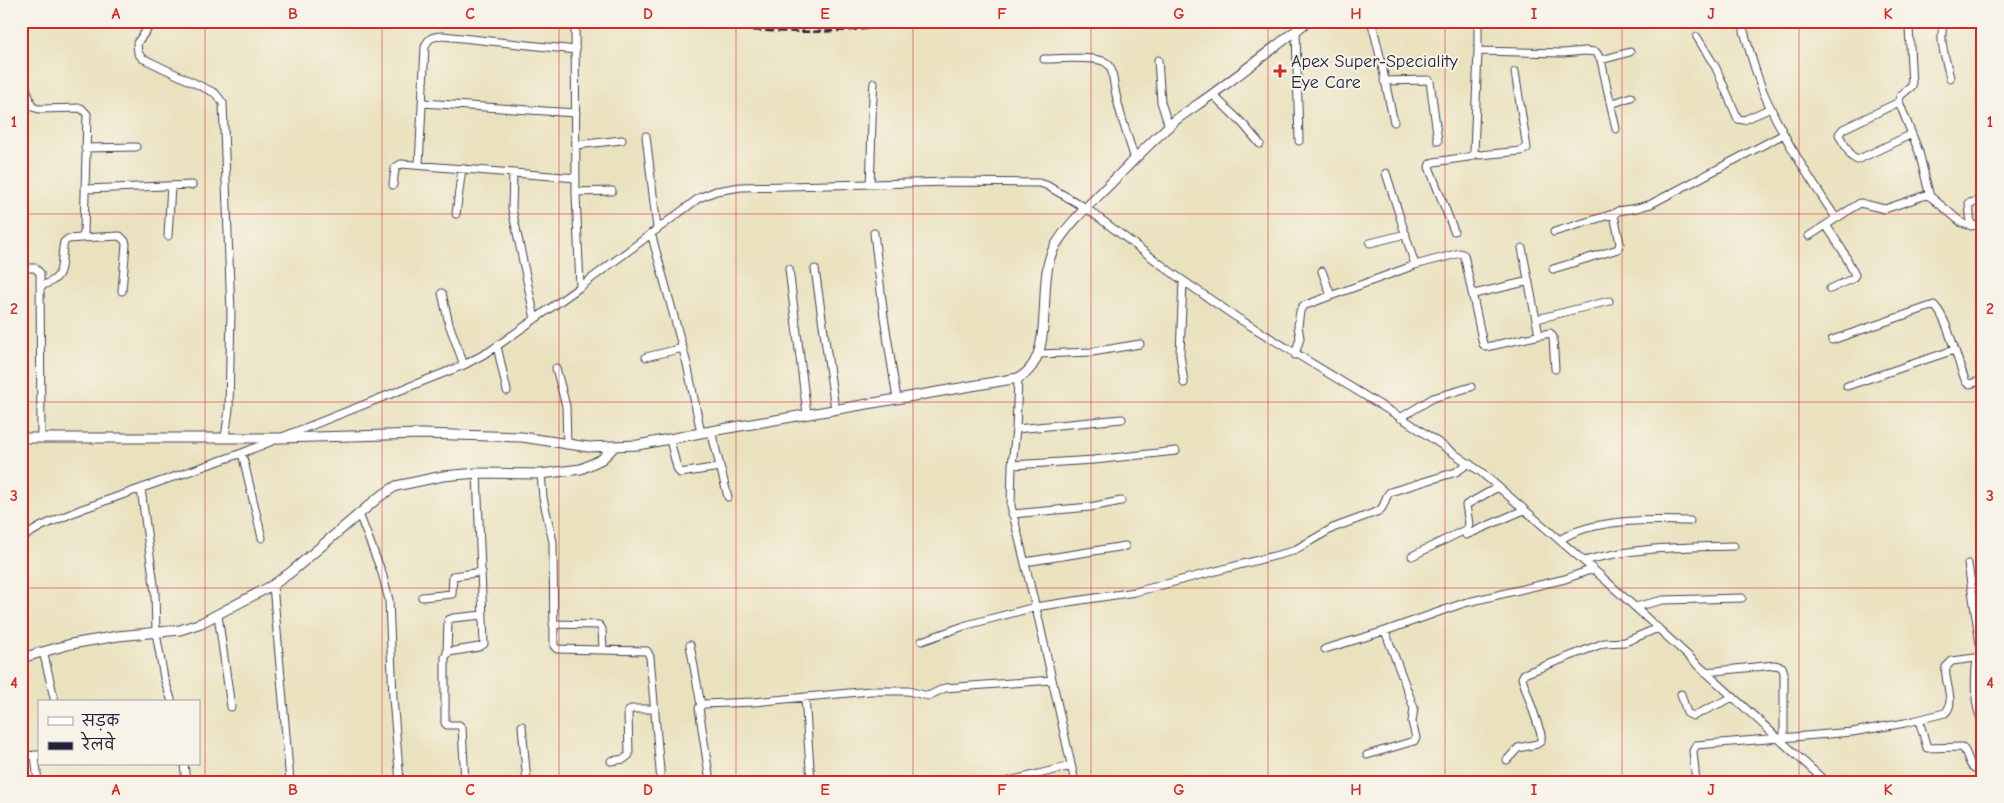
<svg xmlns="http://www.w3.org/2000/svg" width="2004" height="803" viewBox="0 0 2004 803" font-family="'Comic Neue','Playpen Sans Deva',sans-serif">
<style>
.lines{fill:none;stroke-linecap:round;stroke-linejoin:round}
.minor-casing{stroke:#403f4f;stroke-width:9}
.tertiary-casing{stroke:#403f4f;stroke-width:11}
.minor{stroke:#fff;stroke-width:7}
.tertiary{stroke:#fff;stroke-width:9}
.rail{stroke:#22223b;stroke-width:2.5;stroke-dasharray:8 4;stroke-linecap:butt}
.grid{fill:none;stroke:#d62828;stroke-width:1;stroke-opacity:0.55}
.poi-dot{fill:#c8321e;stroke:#f7f3e8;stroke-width:2}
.labels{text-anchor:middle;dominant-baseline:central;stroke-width:4;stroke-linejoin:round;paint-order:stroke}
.poi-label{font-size:18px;fill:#22223b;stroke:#f7f3e8;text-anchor:start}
.neatline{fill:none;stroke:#d62828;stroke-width:2}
.grid-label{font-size:16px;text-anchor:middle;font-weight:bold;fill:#d62828}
</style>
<rect width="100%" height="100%" fill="#f7f3e8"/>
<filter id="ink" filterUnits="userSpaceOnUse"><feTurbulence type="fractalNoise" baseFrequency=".02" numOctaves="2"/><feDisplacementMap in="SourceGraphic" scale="10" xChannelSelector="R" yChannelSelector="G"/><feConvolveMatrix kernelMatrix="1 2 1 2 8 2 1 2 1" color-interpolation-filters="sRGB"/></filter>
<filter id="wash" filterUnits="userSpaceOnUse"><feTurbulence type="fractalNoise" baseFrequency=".0096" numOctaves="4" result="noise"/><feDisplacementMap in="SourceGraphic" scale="20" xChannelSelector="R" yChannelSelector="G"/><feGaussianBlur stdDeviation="1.12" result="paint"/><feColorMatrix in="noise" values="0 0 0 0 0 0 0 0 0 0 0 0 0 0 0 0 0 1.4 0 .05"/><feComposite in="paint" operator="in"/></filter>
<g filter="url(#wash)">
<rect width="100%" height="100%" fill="#eae2bf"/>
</g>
<g filter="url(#ink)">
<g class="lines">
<defs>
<path id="minor" d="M 575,21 L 576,194 L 580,287
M 1371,21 C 1381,54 1386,89 1394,122
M 1944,21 C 1938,40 1946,59 1950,78
M 149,27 L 137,43 L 138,53 L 142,58 L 215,93 L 223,103 L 231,312 L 229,409 L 225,438
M 1296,31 L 1299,141
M 1744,31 C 1750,53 1756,75 1765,96 C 1784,139 1810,179 1836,218
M 1697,37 L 1716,68 L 1738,119 L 1744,120 L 1771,108
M 1478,51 L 1563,53 L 1585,51 L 1596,52 L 1601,60 L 1616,129
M 1044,59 C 1058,59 1093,56 1105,62 C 1111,65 1112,71 1113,78 C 1117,106 1126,132 1135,159
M 1158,60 L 1161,102 L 1169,127
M 1601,60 L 1630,52
M 21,70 L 32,107 L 39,109 L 81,108 L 87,114 L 84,234 L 81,238 L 68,239 L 64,242 C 59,265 68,277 41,286
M 1384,81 L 1428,80 L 1430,81 L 1438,141
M 1212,94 L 1243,124 L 1260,144
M 1899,102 L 1843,129 L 1839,134 L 1840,137 L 1852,157 L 1857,160 L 1912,134
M 422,103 L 576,113
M 1611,104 L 1631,97
M 21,109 L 31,105
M 646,136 L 657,228
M 576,145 L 622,140
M 85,148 L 136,147
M 1474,153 L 1480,155 L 1521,151 L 1527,148 L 1515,72
M 419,165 L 425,47 C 428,38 433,36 443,36 L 576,50
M 513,173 L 512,209 L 535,319
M 1386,173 L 1415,265
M 870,184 C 872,150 871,117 874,83
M 393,185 L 395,168 L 401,164 L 576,178
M 85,189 L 192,185
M 576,192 L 612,191
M 1930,197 L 1919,152 L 1899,102 L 1900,96 L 1912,86 L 1909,27 L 1912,25 L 1932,21
M 456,214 L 462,168
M 1826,225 L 1843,251 L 1855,275 L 1852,279 L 1830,289
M 1971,226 L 1969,203 L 1983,201
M 1454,231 L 1429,167 L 1430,164 L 1434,162 L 1468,157 L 1473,156 L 1474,153 L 1478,51 L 1478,21
M 1554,232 L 1616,213
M 651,233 L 687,364 L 701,433
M 874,233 L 884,317 L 897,399
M 168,236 L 171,186
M 1809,236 L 1860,203 L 1885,209 L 1926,195 L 1931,197 L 1962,223 L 1968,225 L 1983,226
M 81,238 L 120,236 L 125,241 L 126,244 L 122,291
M 1370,243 L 1406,234
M 1522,248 L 1539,335
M 21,268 L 35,268 L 40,273 L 41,438
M 789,269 L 807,414
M 815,269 L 835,409
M 1553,269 L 1618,249 L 1620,243 L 1614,215 L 1618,211 L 1637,208 L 1651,204 L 1784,134
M 1322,271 L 1331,296
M 1183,281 L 1180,354 L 1184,383
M 442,293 L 449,324 L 464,365
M 1474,294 L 1529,281
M 1537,319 L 1609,301
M 1832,340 L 1934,305 C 1948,318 1957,362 1966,382 L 1970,384 L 1983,380
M 497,346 L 507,391
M 1038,354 L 1092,352 L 1140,344
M 1295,355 L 1300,338 L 1298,326 L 1300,311 L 1303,306 L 1415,265 L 1460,253 L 1464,255 L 1483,344 L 1486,347 L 1550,333 L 1553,337 L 1555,369
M 646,357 L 683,348
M 556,368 L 566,406 L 567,445
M 1018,378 L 1016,429 L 1012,465 L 1011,506 L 1039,621 L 1075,782
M 1847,386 L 1954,350
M 1400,418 L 1433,398 L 1471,387
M 1016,429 L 1122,419
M 711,431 L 728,497
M 670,440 L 677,468 L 680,473 L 720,467
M 242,453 L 262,538
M 1012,465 L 1094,460 L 1176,451
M 541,474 L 543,498 L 553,542 L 554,646 L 557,649 L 647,651 L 650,657 L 661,782
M 141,489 L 155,592 L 156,633 L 164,678 L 172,702
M 359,514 L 382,573 L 389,600 L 393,698 L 400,782
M 1012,514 L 1090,507 L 1121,501
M 1466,535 L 1524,510
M 21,538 L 42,526 L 82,509 L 242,453 L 464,365 L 490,351 L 580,287 L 699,198 L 716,191 L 741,187 L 953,182 L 1039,183 L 1046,185 L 1086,208 L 1175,275 L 1236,317 L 1408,422 L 1481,472 L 1602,577 L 1826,782
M 1560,540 C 1592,518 1652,520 1690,521
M 1412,556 L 1467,529 L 1469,524 L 1466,505 L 1498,487
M 1584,561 C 1634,547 1683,547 1734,546
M 1025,562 L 1125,546
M 1968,564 L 1982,657
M 273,585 L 290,782
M 422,597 L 452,594 L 453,576 L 482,572
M 1635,607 L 1663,600 L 1742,598
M 218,615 L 231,707
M 553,624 L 599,625 L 602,629 L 603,650
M 922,641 L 967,625 L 1035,607 L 1135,592 L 1293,551 L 1333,528 L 1379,511 C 1386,506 1384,497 1390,492 L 1456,472 L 1469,463
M 690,645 L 701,705
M 1325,649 L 1385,631 L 1464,603 L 1565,579 L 1593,569
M 43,651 L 55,702
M 447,653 L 448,620 L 453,618 L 483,615
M 1977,658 C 1975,673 1973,709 1983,721
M 1705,672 L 1775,665 L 1782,667 L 1784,673 L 1784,739
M 1681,694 L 1687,713 L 1693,716 L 1733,697
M 805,697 L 811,782
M 1919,720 L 1927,748 L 1962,747 C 1971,756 1966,771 1983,769
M 522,726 L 527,782
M 35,755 L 38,782
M 1367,755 L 1414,741 L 1416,738 L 1412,722 L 1414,708 L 1385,631
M 21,756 L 38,755
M 1507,760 L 1518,748 L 1537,744 L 1541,741 L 1541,734 L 1522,678 L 1524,674 L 1604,643 L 1625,642 L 1658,628
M 611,761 L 624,759 L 629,755 L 628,712 L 631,709 L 653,709
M 184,764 L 186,782
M 465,782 L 462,728 L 459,725 L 447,725 L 445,723 L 445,657 L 449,652 L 479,647 L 484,644 L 477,473
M 710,782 L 699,708 L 703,704 L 754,702 L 870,691 L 908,691 L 928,696 L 945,688 L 1052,680
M 1005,782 L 1071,766
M 1696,782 L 1693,751 L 1696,745 L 1852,732 L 1905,723 L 1945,713 C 1957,703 1943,680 1946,667 L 1952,661 L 1983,657"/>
<path id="tertiary" d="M 21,438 L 280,438 L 421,434 L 522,437 L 588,447 L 638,445 L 711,431 L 1018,378 C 1058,359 1035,282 1054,248 C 1067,225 1088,206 1106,188 C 1129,165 1152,140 1177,119 C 1189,110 1202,102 1214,93 C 1246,69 1277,46 1308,21
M 21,658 L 71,644 L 118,636 L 180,630 L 201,623 L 273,585 L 291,572 L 379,497 L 396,486 L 443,476 L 477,473 L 541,474 L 581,469 L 602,459 L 614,447"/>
</defs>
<!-- minor casing -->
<use href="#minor" class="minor-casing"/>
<!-- tertiary casing -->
<use href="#tertiary" class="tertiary-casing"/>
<!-- minor -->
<use href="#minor" class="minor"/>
<!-- tertiary -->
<use href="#tertiary" class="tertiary"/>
<!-- rail -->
<path class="rail" d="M 694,21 C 718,29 745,30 770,31 C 817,33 858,31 904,24"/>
</g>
</g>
<!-- grid -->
<path class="grid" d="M 205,21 L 205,782M 382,21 L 382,782M 559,21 L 559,782M 736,21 L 736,782M 913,21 L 913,782M 1091,21 L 1091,782M 1268,21 L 1268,782M 1445,21 L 1445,782M 1622,21 L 1622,782M 1799,21 L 1799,782M 21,214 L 1983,214M 21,402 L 1983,402M 21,588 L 1983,588"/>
<!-- markers -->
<path class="poi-dot" d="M1277.5 63.5h5v5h5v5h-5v5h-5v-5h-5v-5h5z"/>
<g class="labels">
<!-- poi labels -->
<g class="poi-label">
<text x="1291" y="61">Apex Super-Speciality<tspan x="1291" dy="21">Eye Care</tspan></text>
</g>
</g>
<!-- margin -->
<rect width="2004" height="803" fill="none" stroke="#f7f3e8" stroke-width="55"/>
<!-- legend -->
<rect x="38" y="700" width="162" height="65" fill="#f7f3e8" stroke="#a29fa3"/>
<rect x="48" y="717" width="25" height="8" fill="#ffffff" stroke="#a29fa3"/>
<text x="82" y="726" font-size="15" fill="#22223b">सड़क</text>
<rect x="48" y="742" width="25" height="8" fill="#22223b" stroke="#a29fa3"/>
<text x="82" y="750" font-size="15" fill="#22223b">रेलवे</text>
<rect x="28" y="28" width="1948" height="748" class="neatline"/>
<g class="grid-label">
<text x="116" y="19">A</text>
<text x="293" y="19">B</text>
<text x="470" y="19">C</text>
<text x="648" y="19">D</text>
<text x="825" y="19">E</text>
<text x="1002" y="19">F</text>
<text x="1179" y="19">G</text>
<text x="1356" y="19">H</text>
<text x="1534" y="19">I</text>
<text x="1711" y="19">J</text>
<text x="1888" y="19">K</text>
<text x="14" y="127">1</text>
<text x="1990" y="127">1</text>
<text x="14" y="314">2</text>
<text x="1990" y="314">2</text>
<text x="14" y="501">3</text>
<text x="1990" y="501">3</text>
<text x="14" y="688">4</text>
<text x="1990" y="688">4</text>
<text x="116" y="795">A</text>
<text x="293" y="795">B</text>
<text x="470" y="795">C</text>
<text x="648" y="795">D</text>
<text x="825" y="795">E</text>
<text x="1002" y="795">F</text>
<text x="1179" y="795">G</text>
<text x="1356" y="795">H</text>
<text x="1534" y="795">I</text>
<text x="1711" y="795">J</text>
<text x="1888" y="795">K</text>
</g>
</svg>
